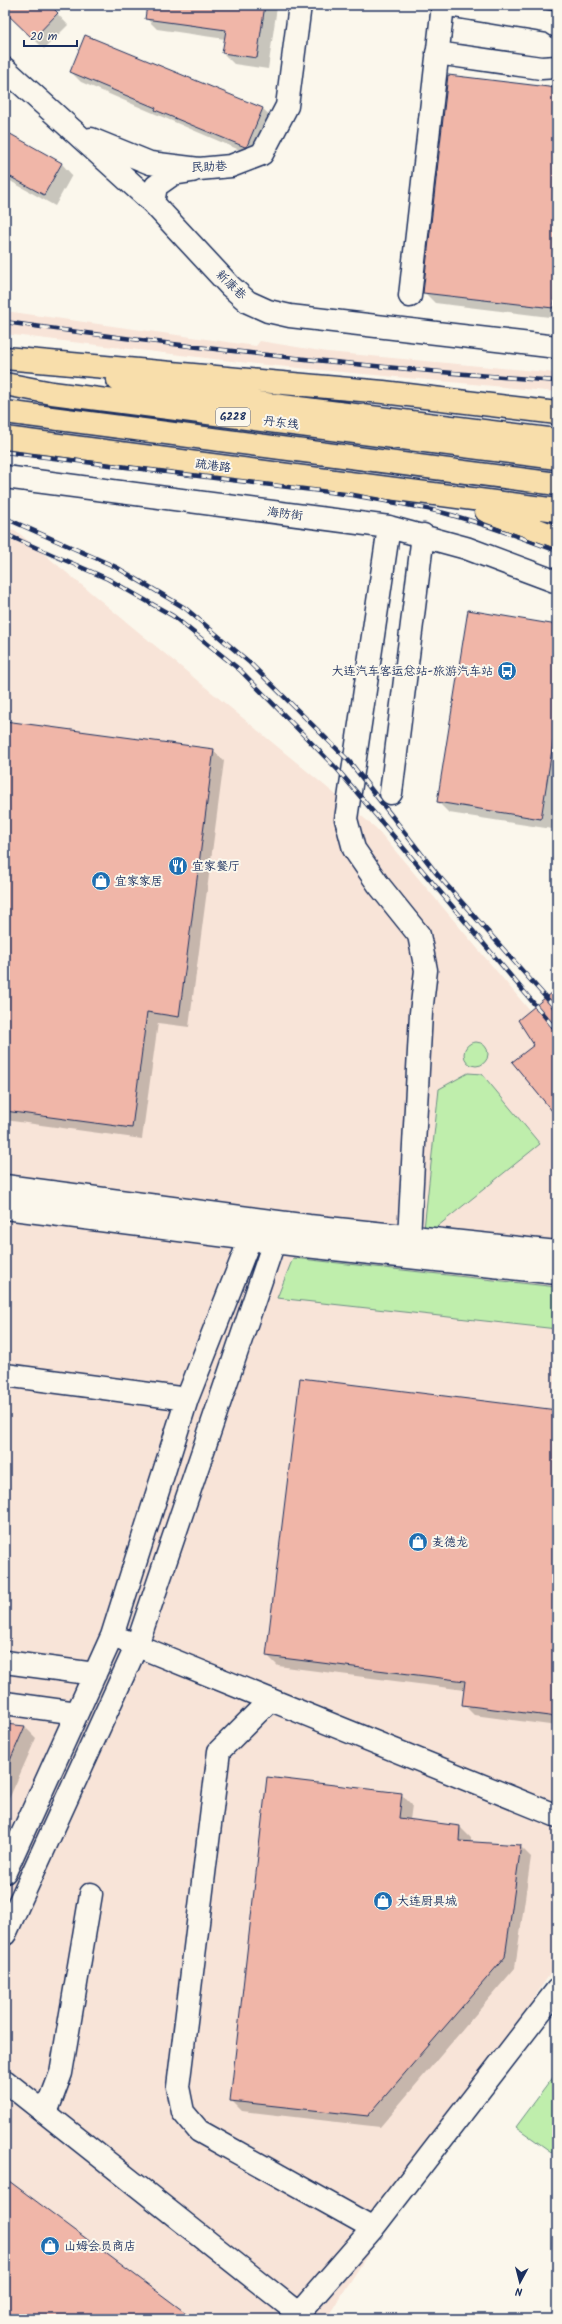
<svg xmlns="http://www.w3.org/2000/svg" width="562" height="2324" viewBox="0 0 562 2324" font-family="Kalam,'LXGW WenKai TC',sans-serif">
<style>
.built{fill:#f8e4d8}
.green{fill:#bfeeac;stroke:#6d8e85}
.shadow{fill:#0003}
.building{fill:#f0b6a8;stroke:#1b2f5e}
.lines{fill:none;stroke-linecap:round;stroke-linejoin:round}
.minor-casing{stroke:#1b2f5e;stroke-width:25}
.highway-casing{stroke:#1b2f5e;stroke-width:25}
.minor{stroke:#fbf7ec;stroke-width:22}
.highway{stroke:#f8deab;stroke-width:22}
.rail-casing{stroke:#1b2f5e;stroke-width:4.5}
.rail{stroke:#fbf7ec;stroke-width:3;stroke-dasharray:9;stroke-linecap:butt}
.labels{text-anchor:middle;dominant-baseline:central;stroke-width:4;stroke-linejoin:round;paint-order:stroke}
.shield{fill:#fbf7ec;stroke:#5e6b89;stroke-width:1}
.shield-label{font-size:11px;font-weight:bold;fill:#1b2f5e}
.street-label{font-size:12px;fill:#1b2f5e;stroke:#fbf7ec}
.poi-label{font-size:12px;fill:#1b2f5e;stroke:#fbf7ec;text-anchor:start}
</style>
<rect width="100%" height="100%" fill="#fbf7ec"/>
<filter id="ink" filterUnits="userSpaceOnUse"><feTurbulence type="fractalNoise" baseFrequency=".025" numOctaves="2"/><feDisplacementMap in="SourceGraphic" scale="8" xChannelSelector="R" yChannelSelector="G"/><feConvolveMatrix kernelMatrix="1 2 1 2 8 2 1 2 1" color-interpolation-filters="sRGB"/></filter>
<g filter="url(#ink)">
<!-- built -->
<path class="built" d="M 5,311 L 256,346 L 260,341 L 327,352 L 557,373 L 557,392 L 256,364 L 5,334 Z
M 5,528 L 15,530 L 376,828 L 557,1043 L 557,1963 L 326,2319 L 5,2319 Z"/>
<!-- green -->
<path class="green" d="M464 1054a12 12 0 1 1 24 0a12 12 0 1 1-24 0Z
M 468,1073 L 482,1074 L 540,1144 L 433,1230 L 424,1229 L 439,1089 Z
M 293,1258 L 557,1287 L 557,1329 L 277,1298 Z
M 557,2072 L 557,2156 L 516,2127 Z"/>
<!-- shadow -->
<path class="shadow" d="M 5,5 L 49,5 L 68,25 L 44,49 L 5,10 Z
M 148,5 L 274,5 L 277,7 L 268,69 L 234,64 L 223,53 L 225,39 L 157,29 L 146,18 Z
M 473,5 L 557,5 L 557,19 Z
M 71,72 L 263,109 L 273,118 L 256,157 L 81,82 Z
M 557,89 L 557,318 L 435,303 L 424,292 Z
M 5,132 L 62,164 L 72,175 L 55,206 L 5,178 Z
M 557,626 L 557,796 L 552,829 L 449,813 L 438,802 Z
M 5,722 L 213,750 L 224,761 L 189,1027 L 158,1023 L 142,1139 L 5,1120 Z
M 557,1411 L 557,1726 L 474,1715 L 463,1704 L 465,1690 L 278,1666 L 267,1655 Z
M 5,1725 L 25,1727 L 36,1738 L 5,1808 Z
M 401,1794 L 412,1805 L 410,1820 L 460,1827 L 471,1838 L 471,1842 L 520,1846 L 531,1857 L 515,1968 L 380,2127 L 242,2111 L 231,2100 Z"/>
<!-- building -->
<path class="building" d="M 5,5 L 50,5 L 58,13 L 33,39 L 5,12 Z
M 147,5 L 265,5 L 257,58 L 222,53 L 226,30 L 145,19 Z
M 85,35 L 263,108 L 247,146 L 245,147 L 155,110 L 156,108 L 70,72 Z
M 448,75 L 557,88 L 557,271 L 553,308 L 423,293 Z
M 5,131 L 62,163 L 44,195 L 5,174 Z
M 468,610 L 557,625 L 557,718 L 541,819 L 437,802 Z
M 5,721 L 214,749 L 179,1017 L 147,1012 L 132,1128 L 5,1111 Z
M 557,988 L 557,1117 L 512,1062 L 534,1045 L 518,1020 Z
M 300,1378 L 557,1410 L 557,1717 L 462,1705 L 465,1681 L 266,1656 Z
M 5,1724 L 25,1726 L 5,1772 Z
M 267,1777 L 402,1793 L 399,1818 L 460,1826 L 459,1841 L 521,1845 L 505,1957 L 368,2116 L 230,2101 Z
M 5,2178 L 194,2319 L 5,2319 Z"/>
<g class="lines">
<defs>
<path id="minor" d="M 448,5 L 551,22 L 557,26
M 437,53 L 541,68 L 557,67
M 5,69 L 153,203 L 230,286 L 248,302 L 268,311 L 290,316 L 557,347
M 91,139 L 150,163 L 199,169 L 231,166 L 262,154 L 287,106 L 300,5
M 153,203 L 156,186 L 173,174 L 192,171
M 410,296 L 443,5
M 5,477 L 389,527 L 466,548 L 557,582
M 389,527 L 346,819 L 354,849 L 378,884 L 419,935 L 426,970 L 421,1013 L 408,1257
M 391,793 L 423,535
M 5,1186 L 309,1226 L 557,1252
M 5,1208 L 306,1246 L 557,1273
M 5,1375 L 187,1399
M 123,1640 L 557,1816
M 5,1662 L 95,1674
M 270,1700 L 219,1751 L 178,2087 L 183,2112 L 199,2131 L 373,2228
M 5,1703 L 77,1713
M 5,1872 L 112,1636 L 187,1399 L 250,1239 L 268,1221 L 274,1242 L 137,1645 L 5,1934
M 5,2081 L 299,2314
M 46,2113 L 61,2073 L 91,1894
M 294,2319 L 373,2228 L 557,1990"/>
<path id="highway" d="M 5,358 L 383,392 L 557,413
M 118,380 L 193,395 L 557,440
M 5,384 L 52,393 L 557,458
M 5,412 L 557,484
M 5,438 L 557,510
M 486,511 L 557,537"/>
</defs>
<!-- minor casing -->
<use href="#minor" class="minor-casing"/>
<!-- highway casing -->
<use href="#highway" class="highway-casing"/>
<!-- minor -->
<use href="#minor" class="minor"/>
<!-- highway -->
<use href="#highway" class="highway"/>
<defs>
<path id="rail" d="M 5,322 C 189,348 372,368 557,381
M 5,452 L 353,495 C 383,501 414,505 444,513 C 482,523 520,537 557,551
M 5,518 L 116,567 L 185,608 L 249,662 L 349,761 L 437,874 L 557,1010
M 5,534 L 108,579 L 173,616 L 240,670 L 338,770 L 557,1031"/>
</defs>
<!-- rail casing -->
<use href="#rail" class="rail-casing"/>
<!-- rail -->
<use href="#rail" class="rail"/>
</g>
</g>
<!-- icons -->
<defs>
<symbol id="bus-disc" viewBox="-11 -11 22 22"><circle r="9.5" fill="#1f6fb2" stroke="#fbf7ec"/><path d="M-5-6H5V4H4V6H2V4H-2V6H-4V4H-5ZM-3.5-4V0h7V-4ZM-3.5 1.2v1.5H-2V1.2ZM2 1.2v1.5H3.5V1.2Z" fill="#fff"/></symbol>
<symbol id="restaurant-disc" viewBox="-11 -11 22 22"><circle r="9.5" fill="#1f6fb2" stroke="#fbf7ec"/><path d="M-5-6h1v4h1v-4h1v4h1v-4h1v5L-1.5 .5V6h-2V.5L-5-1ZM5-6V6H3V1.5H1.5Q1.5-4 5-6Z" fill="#fff"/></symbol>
<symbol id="shop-disc" viewBox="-11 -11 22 22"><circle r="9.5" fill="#1f6fb2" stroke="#fbf7ec"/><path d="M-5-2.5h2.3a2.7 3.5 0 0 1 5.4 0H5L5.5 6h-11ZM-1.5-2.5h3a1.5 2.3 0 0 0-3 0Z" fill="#fff"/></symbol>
</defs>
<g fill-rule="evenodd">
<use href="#bus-disc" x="496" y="660" width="22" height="22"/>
<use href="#restaurant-disc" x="167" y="855" width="22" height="22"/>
<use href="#shop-disc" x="90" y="870" width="22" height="22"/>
<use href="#shop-disc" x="407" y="1531" width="22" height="22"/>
<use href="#shop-disc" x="372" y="1890" width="22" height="22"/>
<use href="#shop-disc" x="39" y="2235" width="22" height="22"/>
</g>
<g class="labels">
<!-- shield labels -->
<rect class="shield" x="216" y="408" width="34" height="18" rx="3"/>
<g class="shield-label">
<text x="233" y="417">G228</text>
</g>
<!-- street labels -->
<g class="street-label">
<text transform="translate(209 167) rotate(-2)">民助巷</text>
<text transform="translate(231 285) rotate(44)">新康巷</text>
<text transform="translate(281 423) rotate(7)">丹东线</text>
<text transform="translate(213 466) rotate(7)">疏港路</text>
<text transform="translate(285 514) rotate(7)">海防街</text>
</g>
<!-- poi labels -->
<g class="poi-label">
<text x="493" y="671" text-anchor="end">大连汽车客运总站-旅游汽车站</text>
<text x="192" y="866">宜家餐厅</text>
<text x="115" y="881">宜家家居</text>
<text x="432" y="1542">麦德龙</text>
<text x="397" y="1901">大连厨具城</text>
<text x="64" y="2246">山姆会员商店</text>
</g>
</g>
<!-- margin -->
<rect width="562" height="2324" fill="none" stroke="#fbf7ec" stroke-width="20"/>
<rect x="10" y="10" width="542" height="2304" fill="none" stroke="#1b2f5e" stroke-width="1.5" filter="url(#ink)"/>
<!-- north arrow -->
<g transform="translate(520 2282) rotate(187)" stroke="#fbf7ec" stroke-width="3" paint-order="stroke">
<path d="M0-3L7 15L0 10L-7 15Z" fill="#1b2f5e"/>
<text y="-6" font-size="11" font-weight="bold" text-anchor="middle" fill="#1b2f5e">N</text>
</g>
<!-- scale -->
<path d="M24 40v6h53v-6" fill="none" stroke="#1b2f5e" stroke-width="2"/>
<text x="30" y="40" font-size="12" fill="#1b2f5e" stroke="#fbf7ec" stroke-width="3" paint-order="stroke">20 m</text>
</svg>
